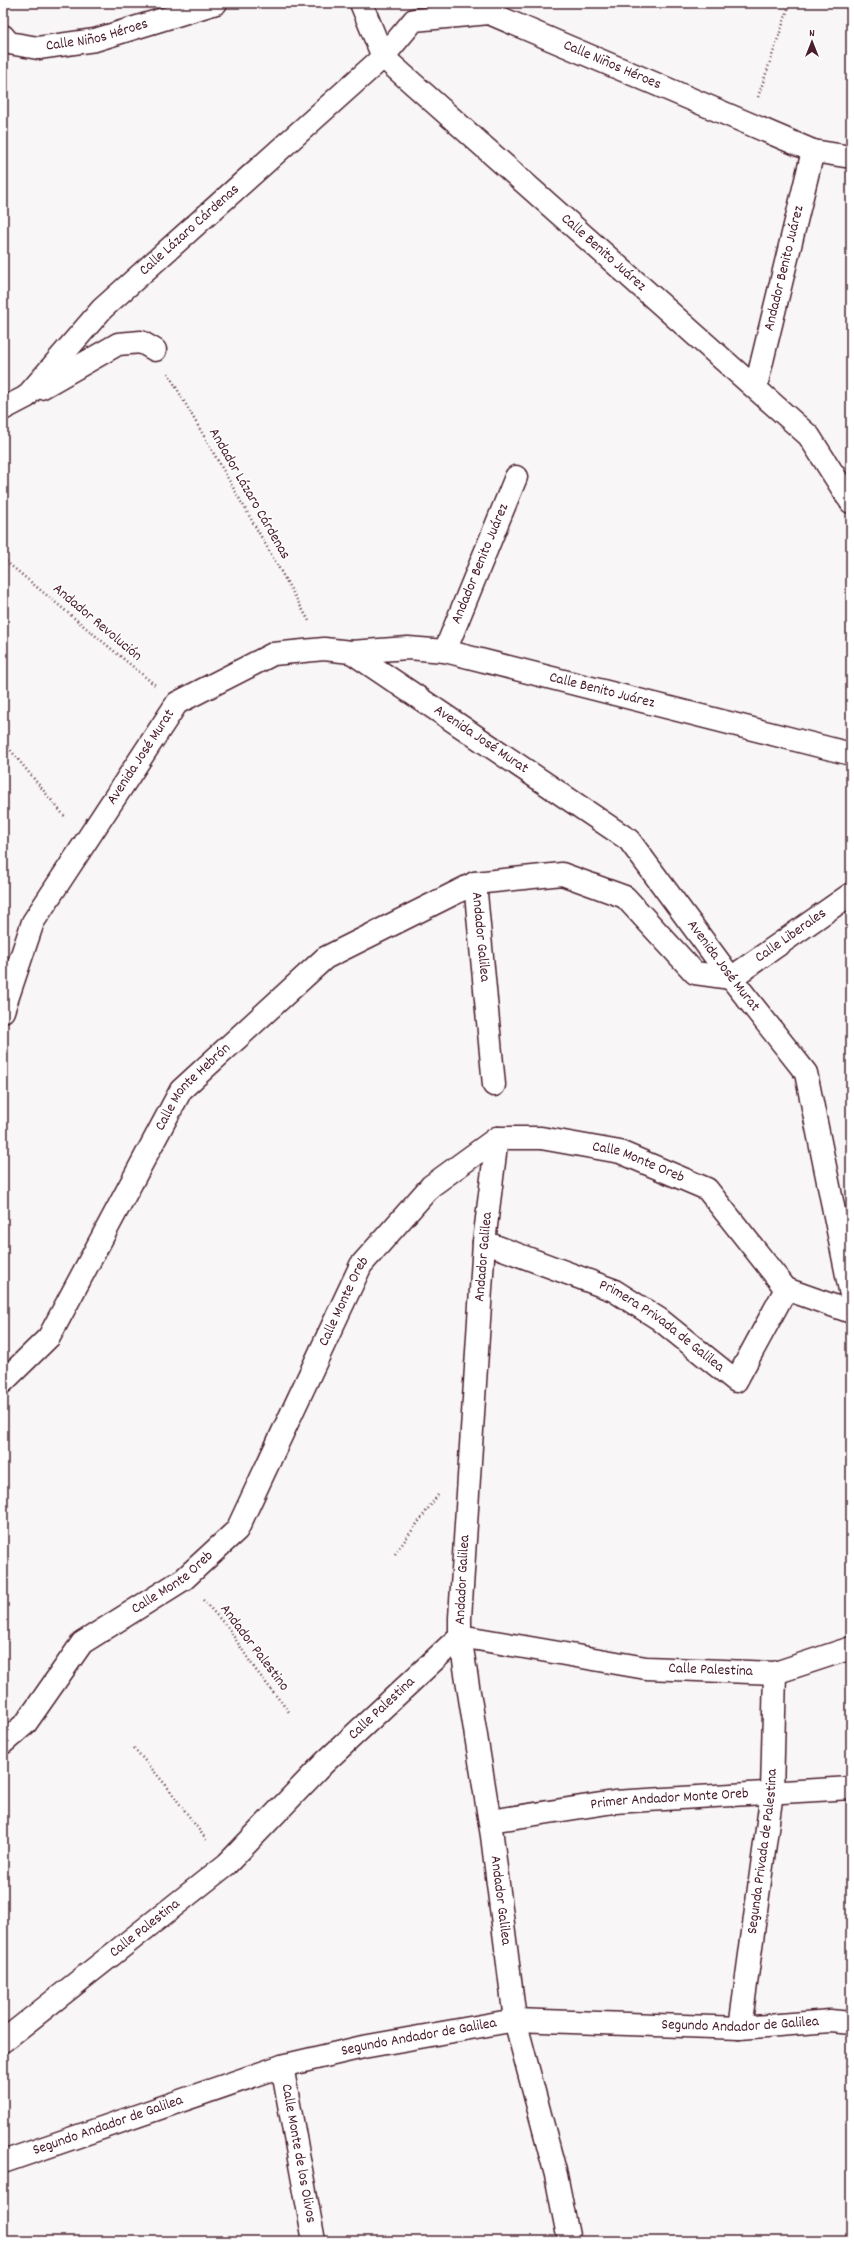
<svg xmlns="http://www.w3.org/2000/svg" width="854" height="2244" viewBox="0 0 854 2244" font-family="Dekko,sans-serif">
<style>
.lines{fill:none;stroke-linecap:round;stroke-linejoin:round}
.minor-casing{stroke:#4a1f2b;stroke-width:25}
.path{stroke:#4a1f2b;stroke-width:2.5;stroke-dasharray:1 3;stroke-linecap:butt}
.minor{stroke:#fff;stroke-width:22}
.labels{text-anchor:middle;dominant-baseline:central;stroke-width:3;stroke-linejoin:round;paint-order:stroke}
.street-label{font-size:15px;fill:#4a1f2b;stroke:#fff}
</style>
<rect width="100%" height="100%" fill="#f8f6f7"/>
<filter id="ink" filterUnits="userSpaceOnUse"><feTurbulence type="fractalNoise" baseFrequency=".025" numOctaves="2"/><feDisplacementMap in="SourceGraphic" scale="8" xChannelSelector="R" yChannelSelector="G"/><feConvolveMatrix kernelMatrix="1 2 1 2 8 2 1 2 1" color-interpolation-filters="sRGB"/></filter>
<g filter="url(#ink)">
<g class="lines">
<defs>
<g id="minor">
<path id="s1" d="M 361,3 L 383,57 L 809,436 L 851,502"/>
<path id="s2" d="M 3,36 L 9,43 L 38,48 L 95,40 L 216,3"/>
<path id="s3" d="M 756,386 L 813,151"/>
<path d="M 41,388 L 118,344 L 141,342 L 155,350"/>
<path id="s4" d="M 3,409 L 26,397 L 102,309 L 383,57 L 414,20 L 489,13 L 813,151 L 851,157"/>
<path id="s5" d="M 445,651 L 516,477"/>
<path id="s6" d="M 351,652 L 408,648 L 445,651 L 851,754"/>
<path id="s7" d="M 475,883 L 494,1085"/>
<path id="s8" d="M 3,1011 L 33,922 L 177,703 L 273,654 L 324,649 L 351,652 L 629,840 L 731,978 L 806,1073 L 851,1295"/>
<path id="s9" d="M 497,1138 L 484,1242 L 460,1618 L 460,1636 L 492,1836 L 515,2020 L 556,2175 L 569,2241"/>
<path id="s10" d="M 484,1242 L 613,1290 L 659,1319 L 736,1381 L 786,1289"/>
<path d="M 786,1289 L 851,1312"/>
<path id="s11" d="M 3,1382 L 49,1337 L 181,1090 L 325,958 L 475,883 L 562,874 L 625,897 L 695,973 L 731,978 L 851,894"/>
<path id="s12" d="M 3,1743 L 26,1723 L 82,1643 L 184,1579 L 237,1530 L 361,1265 L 431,1186 L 497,1138 L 541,1138 L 620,1152 L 707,1189 L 786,1289"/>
<path id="s13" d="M 490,1821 L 614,1802 L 851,1788"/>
<path id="s14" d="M 740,2028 L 772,1792 L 775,1673"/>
<path id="s15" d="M 3,2041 L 227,1864 L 325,1762 L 460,1636 L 646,1668 L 775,1673 L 851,1648"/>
<path id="s16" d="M 282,2066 L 314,2241"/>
<path id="s17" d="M 3,2162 L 282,2066 L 363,2047 L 515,2020 L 740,2028 L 830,2021 L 851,2023"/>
</g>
</defs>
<!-- minor casing -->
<use href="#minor" class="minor-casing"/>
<!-- path -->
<path class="path" d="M 758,97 L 790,3
M 168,373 L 309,621
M 3,559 L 155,685
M 3,741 L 66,818
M 395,1554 L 438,1495
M 203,1600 L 228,1628 L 255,1669 L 289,1712
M 134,1748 L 165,1784 L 208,1842"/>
<!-- minor -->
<use href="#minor" class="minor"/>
</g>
</g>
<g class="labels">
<!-- street labels -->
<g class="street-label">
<text stroke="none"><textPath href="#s2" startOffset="99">Calle Niños Héroes</textPath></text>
<text stroke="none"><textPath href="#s4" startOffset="777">Calle Niños Héroes</textPath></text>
<text stroke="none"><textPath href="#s4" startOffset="260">Calle Lázaro Cárdenas</textPath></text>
<text stroke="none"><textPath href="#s1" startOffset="353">Calle Benito Juárez</textPath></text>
<text stroke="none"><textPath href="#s3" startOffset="121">Andador Benito Juárez</textPath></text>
<text transform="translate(249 494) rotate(60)">Andador Lázaro Cárdenas</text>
<text stroke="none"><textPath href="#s5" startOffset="94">Andador Benito Juárez</textPath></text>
<text transform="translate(97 623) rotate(40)">Andador Revolución</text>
<text stroke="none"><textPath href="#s6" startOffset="256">Calle Benito Juárez</textPath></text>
<text stroke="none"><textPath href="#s8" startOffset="699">Avenida José Murat</textPath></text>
<text stroke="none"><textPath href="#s8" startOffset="291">Avenida José Murat</textPath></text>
<text stroke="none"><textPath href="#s7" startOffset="54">Andador Galilea</textPath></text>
<text stroke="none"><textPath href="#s11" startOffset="1075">Calle Liberales</textPath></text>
<text stroke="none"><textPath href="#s8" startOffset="1035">Avenida José Murat</textPath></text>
<text stroke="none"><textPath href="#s11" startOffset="354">Calle Monte Hebrón</textPath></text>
<text stroke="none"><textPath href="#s12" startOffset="945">Calle Monte Oreb</textPath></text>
<text transform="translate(484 1257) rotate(-85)">Andador Galilea</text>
<text stroke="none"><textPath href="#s12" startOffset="573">Calle Monte Oreb</textPath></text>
<text stroke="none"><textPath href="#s10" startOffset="198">Primera Privada de Galilea</textPath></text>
<text transform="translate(463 1580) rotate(-87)">Andador Galilea</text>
<text stroke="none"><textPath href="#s12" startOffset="237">Calle Monte Oreb</textPath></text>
<text transform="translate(254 1648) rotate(53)">Andador Palestino</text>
<text stroke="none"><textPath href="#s15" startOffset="865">Calle Palestina</textPath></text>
<text stroke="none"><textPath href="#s15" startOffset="505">Calle Palestina</textPath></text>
<text stroke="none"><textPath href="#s13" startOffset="181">Primer Andador Monte Oreb</textPath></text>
<text stroke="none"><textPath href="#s14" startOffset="178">Segunda Privada de Palestina</textPath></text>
<text stroke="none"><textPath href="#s9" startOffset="767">Andador Galilea</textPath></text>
<text stroke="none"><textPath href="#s15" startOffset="181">Calle Palestina</textPath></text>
<text stroke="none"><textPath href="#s17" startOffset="758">Segundo Andador de Galilea</textPath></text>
<text stroke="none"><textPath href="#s17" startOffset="435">Segundo Andador de Galilea</textPath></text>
<text stroke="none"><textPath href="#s17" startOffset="111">Segundo Andador de Galilea</textPath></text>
<text stroke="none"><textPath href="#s16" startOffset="89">Calle Monte de los Olivos</textPath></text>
</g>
</g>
<!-- margin -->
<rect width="854" height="2244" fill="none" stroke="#fff" stroke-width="16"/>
<rect x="8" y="8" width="838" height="2228" fill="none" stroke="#4a1f2b" stroke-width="1.5" filter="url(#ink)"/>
<!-- north arrow -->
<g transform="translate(812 42)" stroke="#ffffff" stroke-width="3" paint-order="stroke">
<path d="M0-3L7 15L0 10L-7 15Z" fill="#4a1f2b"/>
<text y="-6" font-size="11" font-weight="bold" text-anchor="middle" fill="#4a1f2b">N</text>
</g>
</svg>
